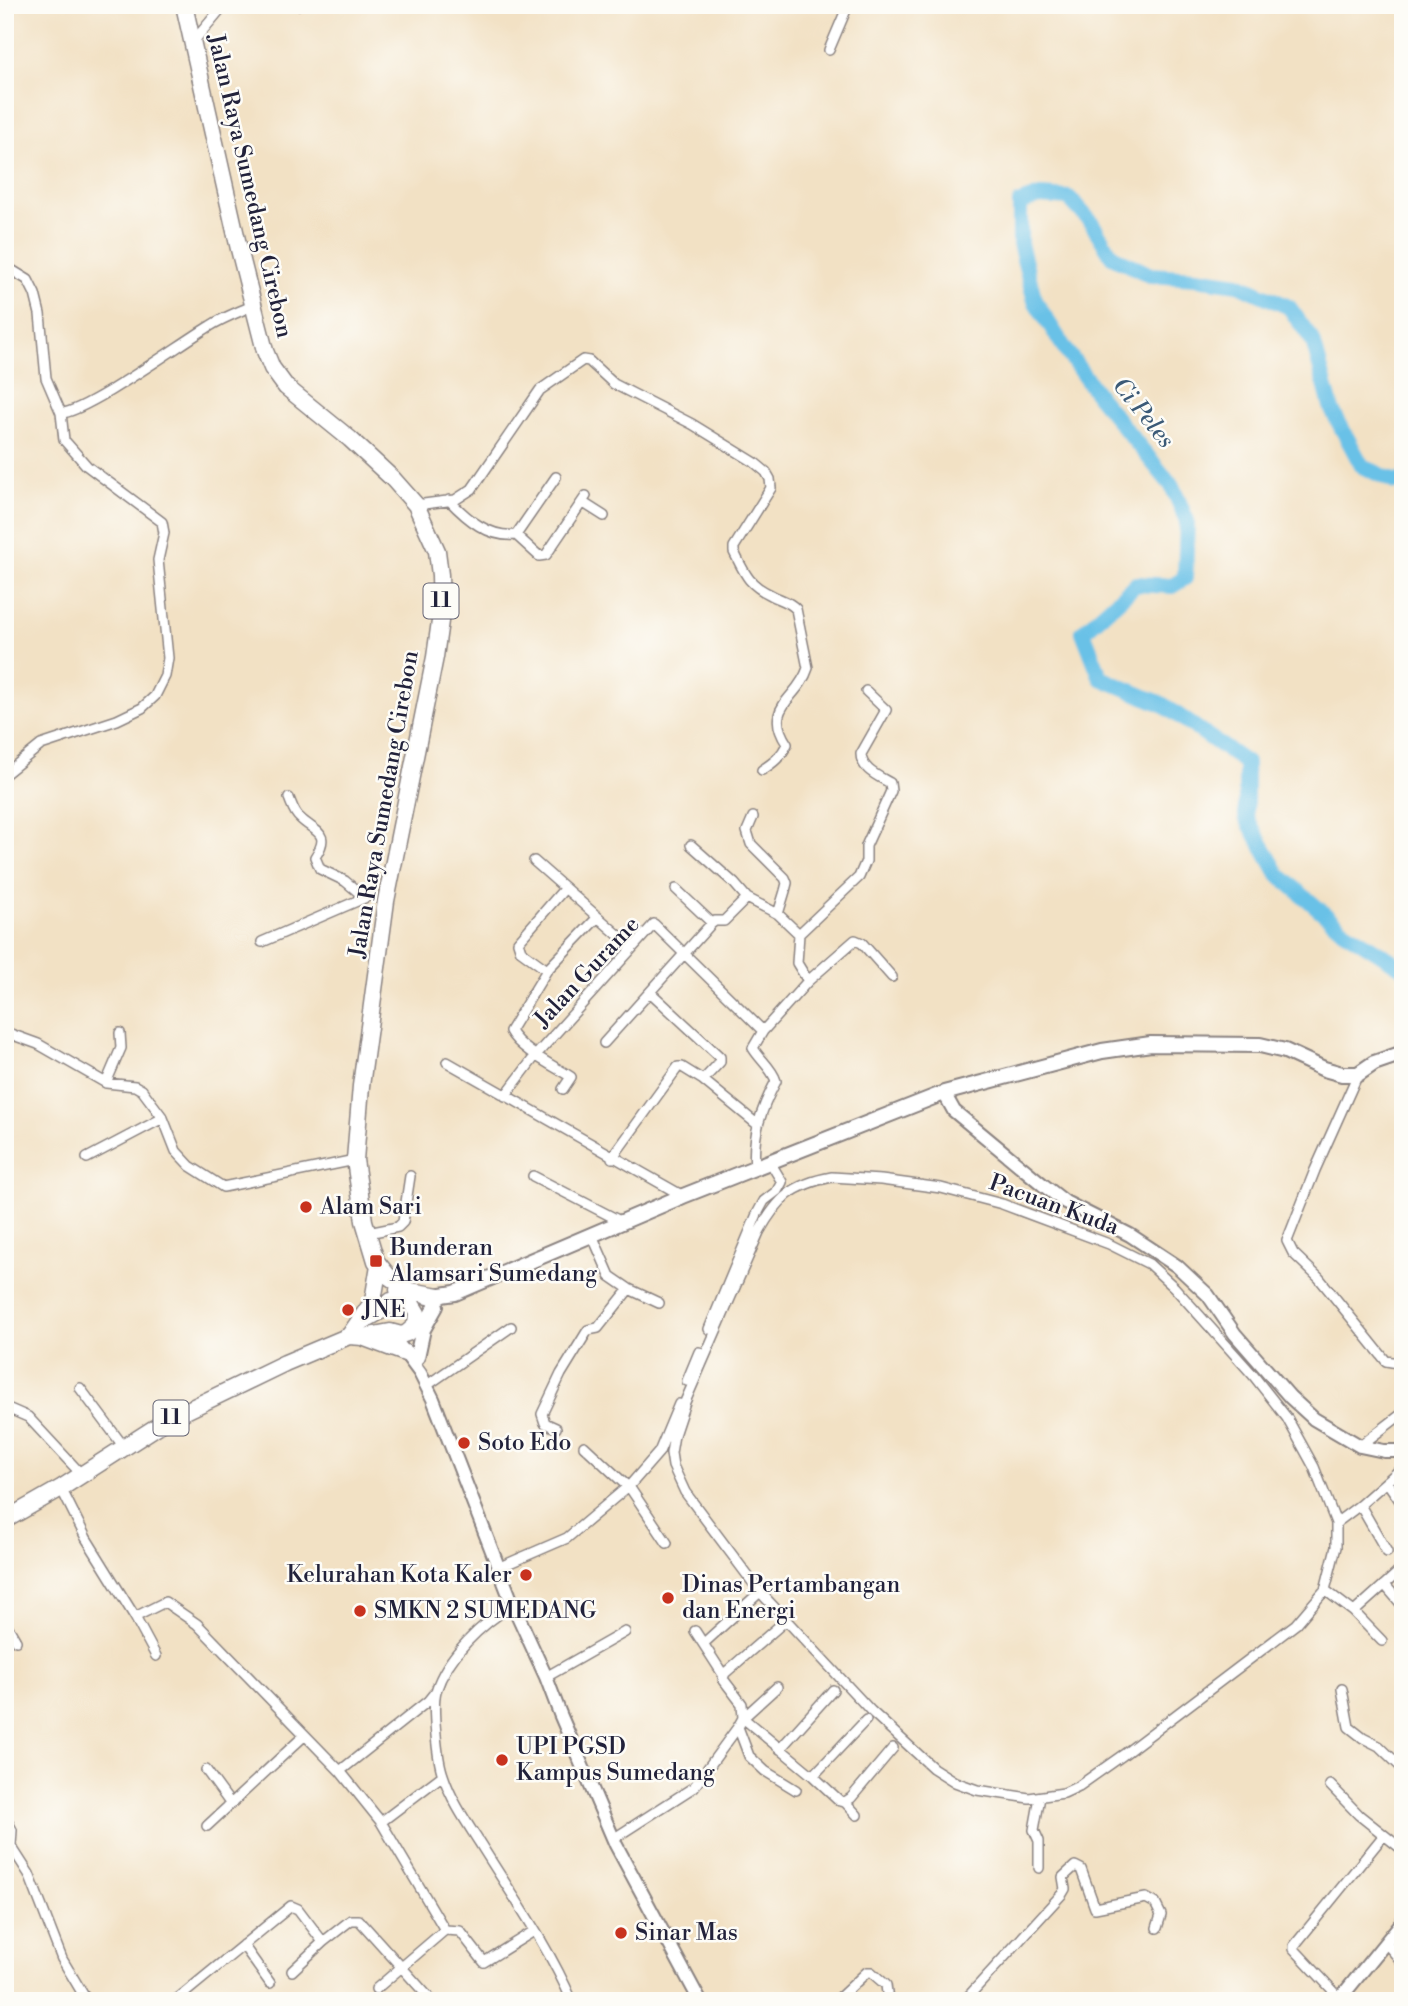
<svg xmlns="http://www.w3.org/2000/svg" width="1408" height="2006" viewBox="0 0 1408 2006" font-family="'Libre Bodoni',serif">
<style>
.lines{fill:none;stroke-linecap:round;stroke-linejoin:round}
.river{stroke:#69c1e7;stroke-width:16}
.street-casing{stroke:#8a8280;stroke-width:12}
.secondary-casing{stroke:#8a8280;stroke-width:16}
.primary-casing{stroke:#8a8280;stroke-width:18}
.highway-casing{stroke:#8a8280;stroke-width:19}
.street{stroke:#fff;stroke-width:9}
.secondary{stroke:#fff;stroke-width:12}
.primary{stroke:#fff;stroke-width:14}
.highway{stroke:#fff;stroke-width:16}
.poi-dot{fill:#c8321e;stroke:#fdfcf7;stroke-width:2.5}
.labels{text-anchor:middle;dominant-baseline:central;stroke-width:5;stroke-linejoin:round;paint-order:stroke}
.shield{fill:#fdfcf7;stroke:#646373;stroke-width:2}
.shield-label{font-size:21px;font-weight:bold;fill:#22223b}
.street-label{font-size:23px;fill:#22223b;stroke:#fdfcf7}
.poi-label{font-size:23px;fill:#22223b;stroke:#fdfcf7;text-anchor:start}
.water-label{font-size:24px;font-style:italic;fill:#3b5a77;stroke:#fdfcf7}
</style>
<rect width="100%" height="100%" fill="#fdfcf7"/>
<filter id="ink" filterUnits="userSpaceOnUse"><feTurbulence type="fractalNoise" baseFrequency=".0143" numOctaves="2"/><feDisplacementMap in="SourceGraphic" scale="14" xChannelSelector="R" yChannelSelector="G"/><feConvolveMatrix kernelMatrix="1 2 1 2 8 2 1 2 1" color-interpolation-filters="sRGB"/></filter>
<filter id="wash" filterUnits="userSpaceOnUse"><feTurbulence type="fractalNoise" baseFrequency=".00686" numOctaves="4" result="noise"/><feDisplacementMap in="SourceGraphic" scale="28" xChannelSelector="R" yChannelSelector="G"/><feGaussianBlur stdDeviation="1.57" result="paint"/><feColorMatrix in="noise" values="0 0 0 0 0 0 0 0 0 0 0 0 0 0 0 0 0 1.4 0 .05"/><feComposite in="paint" operator="in"/></filter>
<g filter="url(#wash)">
<rect width="100%" height="100%" fill="#f2e1c4"/>
<g class="lines">
<!-- river -->
<path class="river" d="M 1403,480 L 1395,482 L 1362,466 L 1332,410 L 1313,341 L 1289,307 L 1238,284 L 1196,278 L 1150,275 L 1112,256 L 1091,222 L 1069,198 L 1040,196 L 1020,203 L 1020,244 L 1035,301 L 1067,352 L 1099,397 L 1172,486 L 1187,521 L 1185,578 L 1172,586 L 1136,584 L 1083,632 L 1101,678 L 1162,704 L 1246,763 L 1246,817 L 1278,874 L 1342,929 L 1403,968"/>
</g>
</g>
<g filter="url(#ink)">
<g class="lines">
<defs>
<path id="street" d="M 290,5 L 297,5
M 193,42 L 224,5
M 829,50 L 846,10 L 840,5
M 5,266 L 28,280 L 35,294 L 40,314 L 46,378 L 61,413 C 85,413 183,342 210,326 C 224,317 239,312 254,305
M 449,500 C 467,519 489,538 516,535 L 556,477
M 582,502 L 604,516
M 416,505 L 455,500 L 472,489 L 540,390 L 583,360 L 589,361 L 614,384 L 692,424 L 754,462 L 766,472 L 770,479 L 771,488 L 734,547 L 734,552 C 745,574 748,584 771,595 C 780,600 789,601 796,609 L 808,668 C 798,700 762,706 787,744 C 782,756 773,763 762,770
M 516,535 L 539,556 L 546,555 L 586,496
M 5,774 L 41,745 L 117,720 L 142,708 L 155,696 L 165,676 L 168,658 L 158,560 L 164,533 L 162,522 L 87,466 L 64,440 L 61,413
M 289,798 C 292,805 294,813 300,818 C 314,832 332,832 315,857 L 320,869 L 345,881 L 357,891 L 371,895
M 753,817 L 747,831 L 751,844 L 785,878 L 787,883 L 785,891 L 778,914
M 534,861 L 632,947
M 676,889 L 712,923
M 747,898 L 778,914 L 799,934 L 797,963 L 808,981 L 763,1031 L 753,1048 C 760,1060 772,1068 776,1081 C 761,1109 752,1135 755,1168
M 799,934 L 859,877 L 866,861 L 866,846 L 891,791 L 890,783 C 878,776 861,769 861,754 L 886,710 L 866,691
M 262,942 L 371,895
M 547,970 L 521,951 L 518,942 L 565,888
M 808,981 L 855,940 L 862,943 L 892,977
M 650,992 L 720,1057 L 720,1062 L 703,1080
M 5,1032 L 38,1044 L 106,1083 L 135,1086 L 142,1090 L 163,1118 L 176,1151 L 190,1166 L 223,1187 L 355,1160
M 604,1043 L 711,924 L 715,921 L 724,921 L 747,898 L 734,883 L 691,845
M 447,1062 L 683,1196
M 1358,1074 L 1315,1170 L 1287,1241 L 1293,1253 L 1319,1278 L 1386,1361 L 1398,1363
M 106,1083 L 121,1048 L 120,1033
M 563,1089 L 571,1077 C 554,1066 519,1049 510,1031 L 547,970 L 598,917
M 505,1096 L 536,1055 L 654,924 L 763,1031
M 87,1158 L 163,1118
M 612,1158 L 678,1067 L 682,1067 L 703,1080 L 758,1125
M 533,1176 L 622,1222
M 832,1177 L 881,1180 L 941,1188 L 1002,1204 L 1109,1244 L 1149,1264 L 1174,1287 L 1253,1375 L 1287,1418 L 1314,1467 L 1336,1523 L 1336,1547 L 1325,1590 L 1296,1624 L 1123,1755 L 1079,1786 L 1064,1793 L 1029,1798 L 977,1790 L 955,1782 L 933,1768 L 871,1711 L 760,1592 L 685,1492 L 673,1466 L 671,1453 L 674,1435 L 685,1402 L 759,1232 C 778,1198 793,1184 832,1177 Z
M 368,1233 L 398,1227 L 403,1222 L 410,1176
M 592,1235 L 610,1276 L 629,1289 L 659,1303
M 709,1329 L 757,1214 L 764,1201 L 777,1191 L 782,1182 L 770,1162
M 1403,1354 L 1398,1363 L 1403,1368
M 687,1381 L 699,1352
M 426,1386 L 511,1327
M 80,1388 L 124,1447
M 5,1407 L 28,1417 L 82,1475
M 556,1428 L 545,1423 L 542,1414 L 561,1374 L 588,1330 L 598,1328 L 629,1289
M 584,1446 L 627,1486
M 1360,1446 L 1403,1413
M 1387,1482 L 1403,1505
M 628,1485 L 667,1543
M 61,1488 L 86,1538 L 135,1617 L 165,1602 L 197,1624 L 340,1771 L 381,1822 L 445,1930 L 460,1931 L 484,1962 L 534,1931
M 1360,1505 L 1387,1552
M 1336,1523 L 1360,1505 L 1403,1467
M 500,1567 L 567,1538 L 631,1484 L 659,1452 L 679,1404
M 1385,1585 L 1403,1606
M 1325,1590 L 1354,1612 L 1403,1568
M 513,1605 C 482,1623 447,1656 436,1691 C 432,1706 437,1759 443,1775 C 451,1800 467,1823 481,1845 C 512,1895 549,1947 572,2001
M 1354,1612 L 1382,1641
M 135,1617 L 156,1656
M 5,1622 L 16,1641
M 695,1631 L 724,1676
M 704,1643 L 760,1592
M 546,1677 L 625,1632
M 777,1687 L 743,1718 L 813,1776 L 840,1801 L 845,1802 L 851,1798 L 893,1748
M 1342,1689 L 1349,1727 L 1363,1738 L 1379,1746 L 1403,1769
M 738,1727 L 749,1756 L 765,1771 L 796,1790
M 780,1749 L 833,1690
M 206,1770 L 230,1803
M 340,1771 L 428,1701 L 436,1691
M 813,1776 L 866,1720
M 1330,1785 L 1359,1815 L 1403,1850
M 845,1802 L 857,1815
M 5,1817 L 12,1830 L 11,1846 L 29,1874 L 62,1959 L 87,2001
M 381,1822 L 443,1775
M 207,1826 L 305,1735
M 613,1839 L 694,1787 L 738,1727 L 743,1718 L 742,1704 L 723,1679 L 724,1674 L 785,1621
M 1039,1868 L 1039,1841 L 1034,1830 L 1040,1797
M 1385,1942 L 1403,1963
M 243,1945 L 270,1983
M 292,1971 L 323,1942
M 5,1984 L 12,2001
M 376,1989 L 445,1930
M 1340,1998 L 1294,1949 L 1294,1946 L 1384,1835
M 175,2001 L 291,1906 L 298,1909 L 323,1942 L 351,1920 L 359,1920 L 432,2001
M 836,2001 L 867,1972 L 871,1972 L 886,1985 L 888,2001
M 964,2001 L 1062,1894 L 1065,1889 L 1063,1877 L 1075,1866 L 1081,1869 L 1095,1908 L 1146,1898 L 1155,1903 L 1161,1915 L 1157,1928"/>
<path id="secondary" d="M 944,1093 L 954,1111 L 1042,1184 L 1065,1202 L 1130,1235 L 1177,1266 L 1208,1295 L 1235,1334 L 1290,1397 L 1314,1419 L 1360,1446 L 1384,1451 L 1403,1451
M 400,1346 L 420,1373 L 433,1399 L 513,1605 L 546,1677 L 560,1714 L 616,1845 L 700,2001
M 1338,2001 L 1403,1921"/>
<path id="primary" d="M 428,1297 L 455,1293 L 683,1196 L 944,1093 L 1102,1051 L 1151,1044 L 1260,1045 L 1285,1051 L 1324,1069 L 1342,1074 L 1358,1074 L 1374,1063 L 1403,1053
M 417,1357 L 423,1329 L 436,1306"/>
<path id="highway" d="M 184,5 L 239,249 L 265,351 L 272,368 L 286,387 L 350,439 L 393,479 L 416,505 L 437,551 L 440,575 L 441,614 L 435,657 L 386,901 L 361,1086 L 355,1160 L 364,1221 L 376,1261 L 388,1276 L 410,1291 L 439,1296
M 363,1321 L 384,1309 L 391,1301 L 406,1300
M 349,1336 L 373,1301 L 379,1265
M 365,1338 L 405,1353
M 5,1520 L 61,1488 L 167,1420 L 285,1363 L 349,1336 L 363,1337 L 390,1332 L 401,1335 L 407,1333 L 416,1325 L 417,1313 L 411,1303 L 398,1290"/>
</defs>
<!-- street casing -->
<use href="#street" class="street-casing"/>
<!-- secondary casing -->
<use href="#secondary" class="secondary-casing"/>
<!-- primary casing -->
<use href="#primary" class="primary-casing"/>
<!-- highway casing -->
<use href="#highway" class="highway-casing"/>
<!-- street -->
<use href="#street" class="street"/>
<!-- secondary -->
<use href="#secondary" class="secondary"/>
<!-- primary -->
<use href="#primary" class="primary"/>
<!-- highway -->
<use href="#highway" class="highway"/>
</g>
</g>
<!-- markers -->
<g class="poi-dot">
<circle cx="306" cy="1207" r="7"/>
<rect x="369" y="1254" width="14" height="14" rx="3.5"/>
<circle cx="348" cy="1310" r="7"/>
<circle cx="464" cy="1443" r="7"/>
<circle cx="526" cy="1575" r="7"/>
<circle cx="668" cy="1598" r="7"/>
<circle cx="360" cy="1611" r="7"/>
<circle cx="502" cy="1760" r="7"/>
<circle cx="621" cy="1933" r="7"/>
</g>
<g class="labels">
<!-- shield labels -->
<g class="shield">
<rect x="423.5" y="583.5" width="35" height="35" rx="5"/>
<rect x="153.5" y="1400.5" width="35" height="35" rx="5"/>
</g>
<g class="shield-label">
<text x="441" y="601">11</text>
<text x="171" y="1418">11</text>
</g>
<!-- street labels -->
<g class="street-label">
<text transform="translate(250 186) rotate(77)">Jalan Raya Sumedang Cirebon</text>
<text transform="translate(384 804) rotate(-80)">Jalan Raya Sumedang Cirebon</text>
<text transform="translate(587 972) rotate(-47)">Jalan Gurame</text>
<text transform="translate(1054 1205) rotate(20)">Pacuan Kuda</text>
</g>
<!-- poi labels -->
<g class="poi-label">
<text x="320" y="1207">Alam Sari</text>
<text x="390" y="1248">Bunderan<tspan x="390" dy="26">Alamsari Sumedang</tspan></text>
<text x="362" y="1310">JNE</text>
<text x="478" y="1443">Soto Edo</text>
<text x="512" y="1575" text-anchor="end">Kelurahan Kota Kaler</text>
<text x="682" y="1585">Dinas Pertambangan<tspan x="682" dy="26">dan Energi</tspan></text>
<text x="374" y="1611">SMKN 2 SUMEDANG</text>
<text x="516" y="1747">UPI PGSD<tspan x="516" dy="26">Kampus Sumedang</tspan></text>
<text x="635" y="1933">Sinar Mas</text>
</g>
<!-- water labels -->
<g class="water-label">
<text transform="translate(1143 413) rotate(51)">Ci Peles</text>
</g>
</g>
<!-- margin -->
<rect width="1408" height="2006" fill="none" stroke="#fdfcf7" stroke-width="28"/>
</svg>
